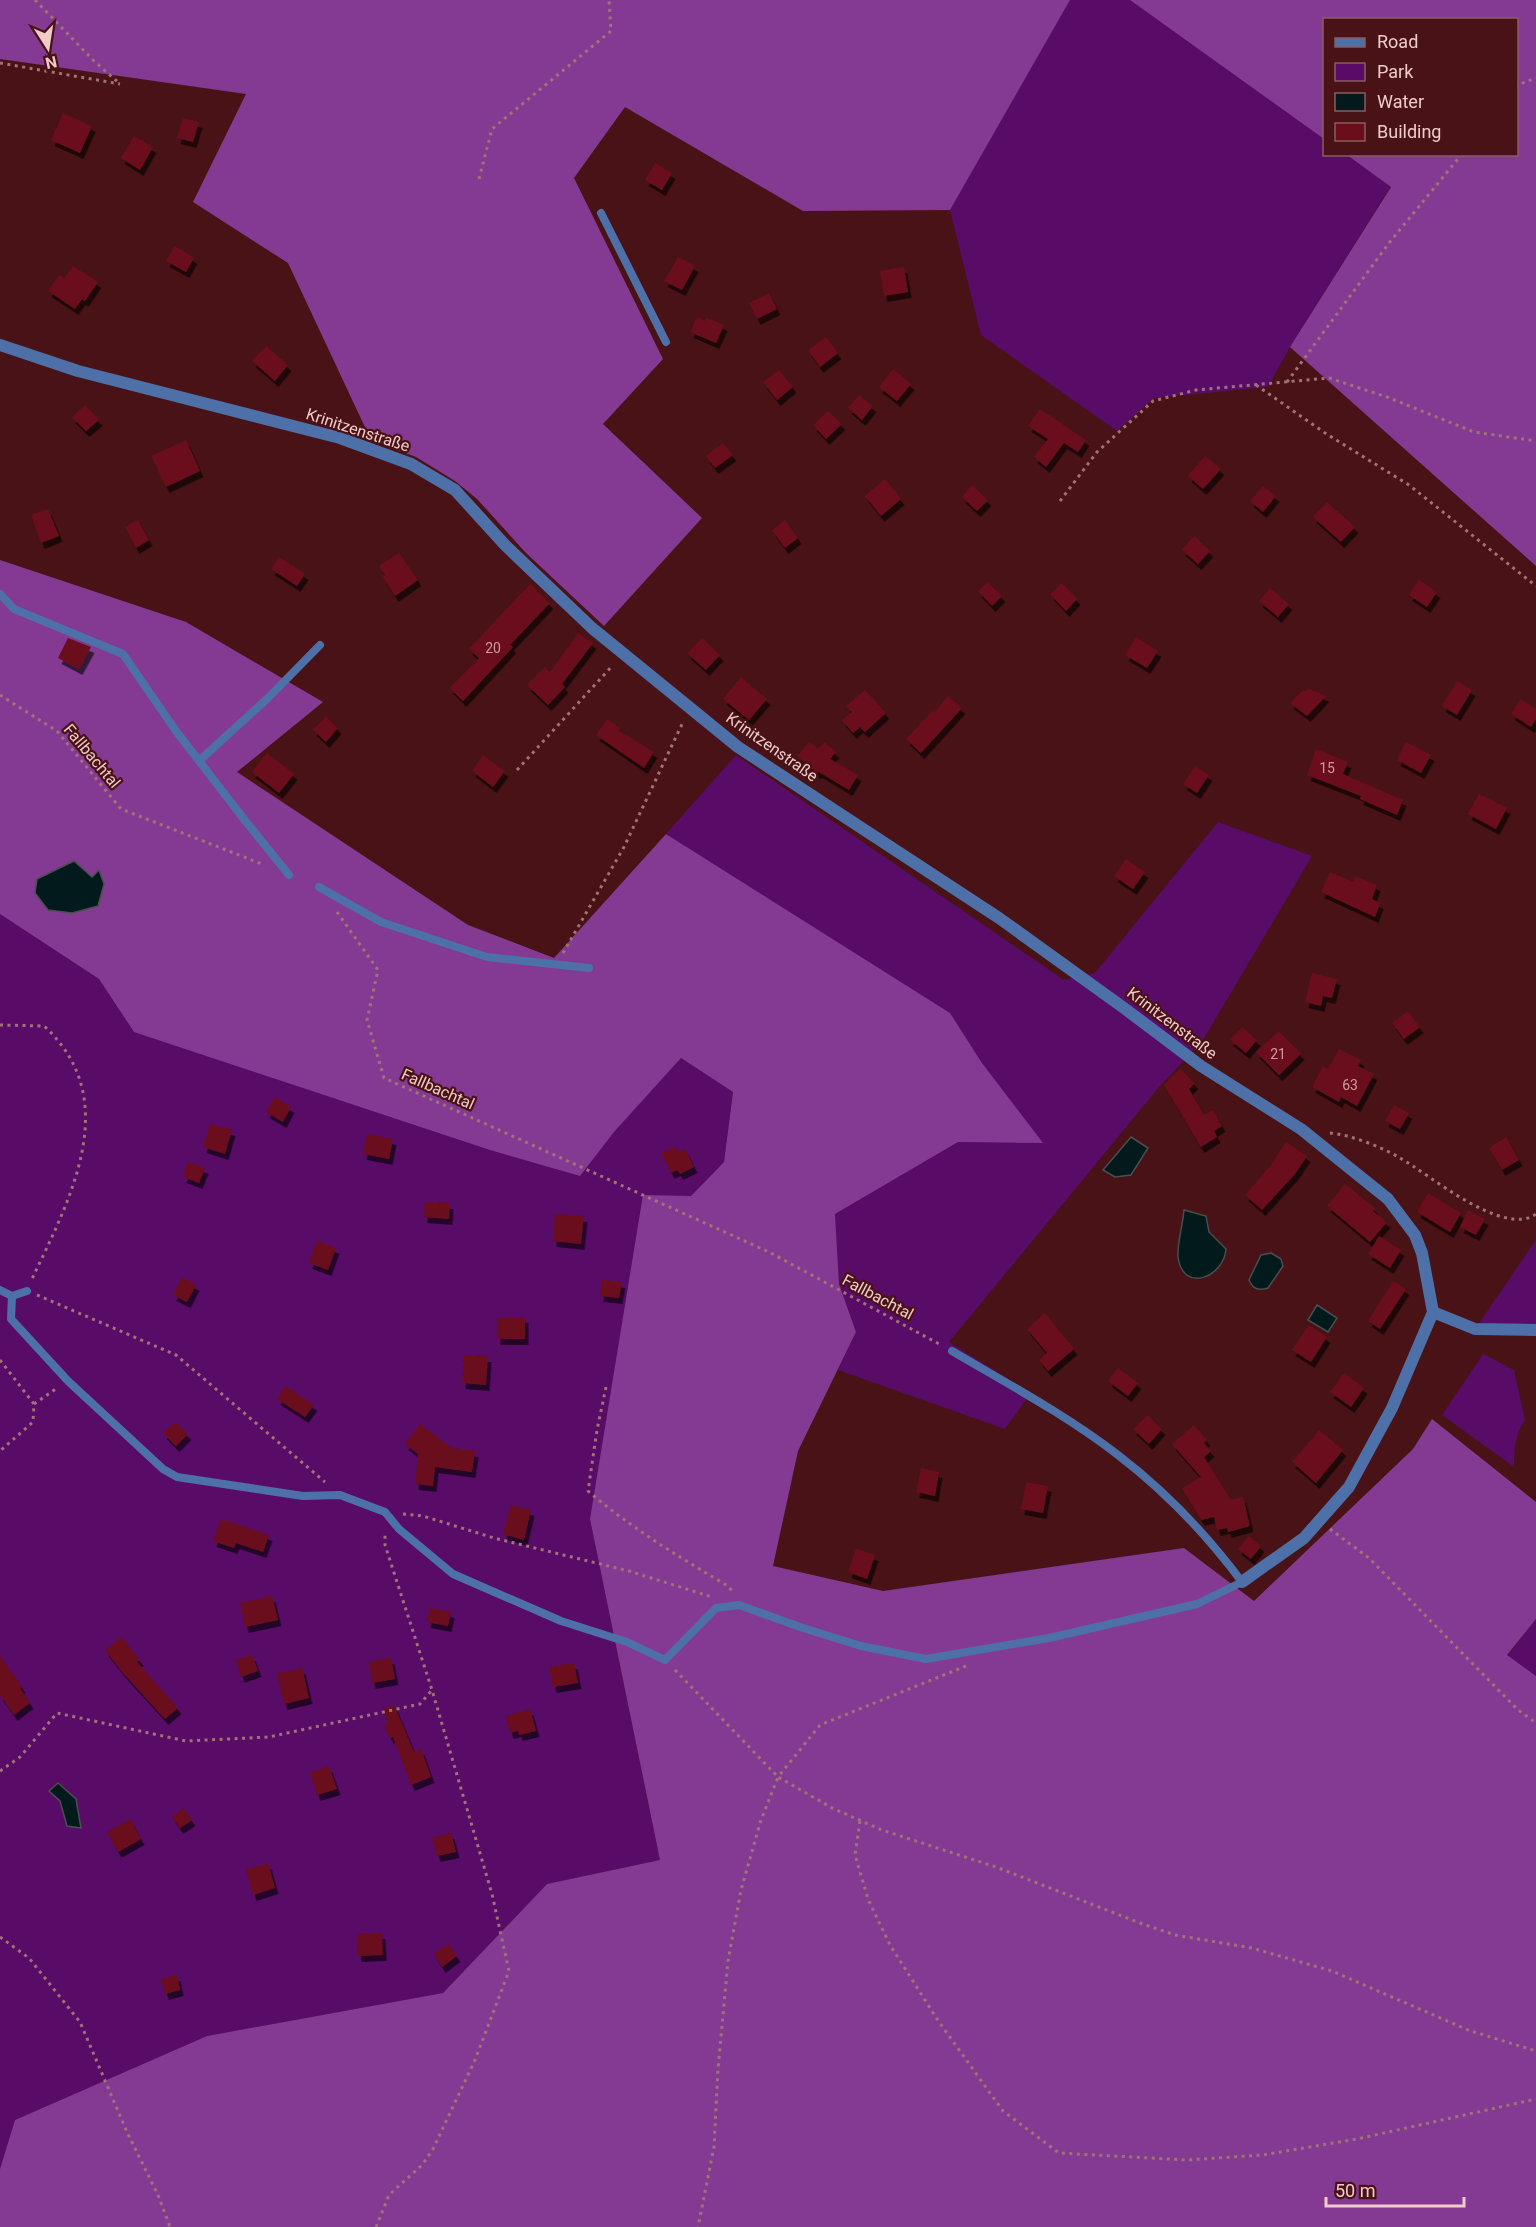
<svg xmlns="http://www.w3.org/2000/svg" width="1536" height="2227" viewBox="0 0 1536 2227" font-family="Roboto,sans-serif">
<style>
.green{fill:#580c67}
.forest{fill:#843a93}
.water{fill:#021a1b;stroke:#494f4f;stroke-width:1.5}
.building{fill:#6a0e1b;filter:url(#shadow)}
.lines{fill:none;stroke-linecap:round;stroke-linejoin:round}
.path{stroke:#a07374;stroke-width:3;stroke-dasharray:3 4.5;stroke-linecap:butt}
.lane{stroke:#4e70a8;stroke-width:8}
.street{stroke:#4e70a8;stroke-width:12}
.labels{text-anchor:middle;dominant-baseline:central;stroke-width:4.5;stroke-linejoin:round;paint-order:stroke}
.number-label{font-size:14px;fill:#ce9c9e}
.street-label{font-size:16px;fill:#efcbc9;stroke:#491216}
</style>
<defs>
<filter id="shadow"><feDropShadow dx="3.5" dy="6" stdDeviation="0" flood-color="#0009"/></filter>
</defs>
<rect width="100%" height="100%" fill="#491216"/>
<!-- green -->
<path class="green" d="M 1070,0 L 1130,0 L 1324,139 L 1324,154 L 1347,155 L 1391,186 L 1290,347 L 1268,387 L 1154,398 L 1117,431 L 981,335 L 950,210 Z
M 736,755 L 1064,980 L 1095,973 L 1218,822 L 1312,856 L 1203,1040 L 1160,1086 L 949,1342 L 1031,1393 L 1005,1429 L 838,1370 L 856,1332 L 839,1284 L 835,1214 L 958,1142 L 1042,1143 L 982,1063 L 950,1013 L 666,834 Z
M 0,914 L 99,979 L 134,1032 L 579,1176 L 614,1132 L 681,1058 L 733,1092 L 724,1162 L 691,1196 L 590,1519 L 660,1860 L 547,1884 L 443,1993 L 207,2036 L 15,2120 L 0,2169 Z
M 1536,1240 L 1536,1330 L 1475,1329 Z
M 1483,1354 L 1514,1370 L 1525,1420 C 1515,1435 1514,1449 1514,1467 L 1442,1415 Z
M 1536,1619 L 1536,1676 L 1507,1656 Z"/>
<!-- forest -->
<path class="forest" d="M 0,0 L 1070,0 L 950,210 L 803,211 L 625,107 L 574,178 L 663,359 L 603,424 L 702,518 L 604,626 L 526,553 L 477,499 L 455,481 L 416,457 L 371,440 L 288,263 L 193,202 L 246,94 L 0,59 Z
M 1130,0 L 1536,0 L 1536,566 L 1290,347 L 1391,187 L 1347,155 L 1516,154 L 1516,20 L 1324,20 L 1324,139 Z
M 0,560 L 186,622 L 323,702 L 237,772 L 468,925 L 554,958 L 666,834 L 950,1013 L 982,1063 L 1043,1143 L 958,1142 L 835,1214 L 839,1284 L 856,1332 L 798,1451 L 773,1566 L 883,1591 L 1184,1548 L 1254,1601 L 1413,1449 L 1432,1419 L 1536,1502 L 1536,1619 L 1507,1655 L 1536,1676 L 1536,2227 L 0,2227 L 0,2169 L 15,2120 L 207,2036 L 443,1993 L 547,1884 L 660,1860 L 590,1519 L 643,1195 L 691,1196 L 724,1162 L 733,1092 L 681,1058 L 614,1132 L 580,1176 L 490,1150 L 134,1032 L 99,979 L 0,914 Z"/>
<!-- water -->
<path class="water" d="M 74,861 L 92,877 L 99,870 L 104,884 L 98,906 L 72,913 L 48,910 L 35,893 L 37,879 Z
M 1131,1137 L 1148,1148 L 1131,1175 L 1115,1177 L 1103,1170 Z
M 1184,1210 L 1206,1216 L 1209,1232 L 1226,1249 C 1224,1277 1183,1294 1178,1257 C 1177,1243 1183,1224 1184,1210 Z
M 1271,1253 L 1281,1259 L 1283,1266 L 1268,1288 C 1258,1291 1253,1289 1249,1280 L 1261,1255 Z
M 1317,1305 L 1337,1318 L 1328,1332 L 1308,1320 Z
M 58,1783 L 76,1799 L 81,1828 L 67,1826 L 60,1801 L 49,1791 Z"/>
<!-- building -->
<path class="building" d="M 63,113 L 92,126 L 80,153 L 51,140 Z
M 183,118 L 199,122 L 193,142 L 177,138 Z
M 134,136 L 153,147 L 140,170 L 121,158 Z
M 655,163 L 672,173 L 662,190 L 645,180 Z
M 175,246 L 194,258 L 186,272 L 166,261 Z
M 678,257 L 695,266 L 682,290 L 664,281 Z
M 73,266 L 98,282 L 85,301 L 82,299 L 75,309 L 48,291 L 59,275 L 64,278 Z
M 904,267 L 908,292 L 884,296 L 880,271 Z
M 769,293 L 777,309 L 757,319 L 749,303 Z
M 697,317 L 705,321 L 706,317 L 724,325 L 716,343 L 690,332 Z
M 826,337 L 838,353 L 820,367 L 808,350 Z
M 266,346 L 288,365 L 275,381 L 252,361 Z
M 893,369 L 911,384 L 897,401 L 879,387 Z
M 779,370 L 793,387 L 777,400 L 763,382 Z
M 859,395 L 873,406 L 862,420 L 848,408 Z
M 85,405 L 99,420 L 86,431 L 72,417 Z
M 1040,409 L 1086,440 L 1078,452 L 1064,443 L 1046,467 L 1034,457 L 1048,439 L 1028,426 Z
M 828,411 L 842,424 L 826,439 L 813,425 Z
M 186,440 L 200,471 L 166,487 L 151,456 Z
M 723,443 L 733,455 L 715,468 L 706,456 Z
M 1205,456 L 1221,469 L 1203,489 L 1188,476 Z
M 885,479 L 901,499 L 881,516 L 865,496 Z
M 972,485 L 988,500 L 977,511 L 962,497 Z
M 1263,486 L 1276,496 L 1263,512 L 1250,501 Z
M 1327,502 L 1355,527 L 1341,542 L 1313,517 Z
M 48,509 L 59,536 L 41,543 L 31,515 Z
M 138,520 L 149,540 L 136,548 L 125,527 Z
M 785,520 L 798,538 L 785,548 L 772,530 Z
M 1194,536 L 1210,551 L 1198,564 L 1182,550 Z
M 399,553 L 418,580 L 395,596 L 383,577 L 385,575 L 379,566 Z
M 279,557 L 305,574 L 297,586 L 271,569 Z
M 1419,580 L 1437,592 L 1427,607 L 1409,595 Z
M 988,582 L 1002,596 L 992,606 L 978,591 Z
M 1062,583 L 1077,599 L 1066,611 L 1050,594 Z
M 530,584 L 550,603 L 510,645 L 513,647 L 463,701 L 450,688 L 479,658 L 469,649 Z
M 1270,588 L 1289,604 L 1278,617 L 1259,601 Z
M 578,633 L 593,643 L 562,684 L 565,687 L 548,705 L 527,685 L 545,667 L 550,672 Z
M 1136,637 L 1158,651 L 1147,668 L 1125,655 Z
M 68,638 L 91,647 L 79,669 L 58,658 Z
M 702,638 L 720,655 L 706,670 L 687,653 Z
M 741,677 L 767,699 L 749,720 L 723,699 Z
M 1457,681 L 1472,690 L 1457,715 L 1442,706 Z
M 1310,689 L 1326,696 L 1307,716 L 1290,703 L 1301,692 Z
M 865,690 L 886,713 L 865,732 L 860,727 L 853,733 L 842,720 L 852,712 L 846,706 Z
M 948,696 L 962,708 L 921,753 L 906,739 L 932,711 L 934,713 Z
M 1520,699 L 1536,709 L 1536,719 L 1531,727 L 1511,714 Z
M 326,716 L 338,728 L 326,742 L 313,730 Z
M 607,719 L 620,728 L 619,731 L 654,752 L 644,768 L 596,735 Z
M 809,742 L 818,749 L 824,742 L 836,752 L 830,759 L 858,775 L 849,790 L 819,772 L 817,773 L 797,756 Z
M 1406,742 L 1431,755 L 1421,773 L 1397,760 Z
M 1316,749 L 1348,762 L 1343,774 L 1403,800 L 1397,815 L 1360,799 L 1361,796 L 1307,775 Z
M 267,753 L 294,774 L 279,793 L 252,772 Z
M 483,755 L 505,771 L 493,787 L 472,771 Z
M 1195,766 L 1209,775 L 1197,793 L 1183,784 Z
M 1479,794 L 1507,808 L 1496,829 L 1468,814 Z
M 1126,859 L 1145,872 L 1133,889 L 1114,876 Z
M 1330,872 L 1354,882 L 1355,876 L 1377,885 L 1372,899 L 1380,903 L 1375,917 L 1321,892 Z
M 1312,973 L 1337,979 L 1332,998 L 1323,996 L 1321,1006 L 1305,1002 Z
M 1408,1011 L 1420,1027 L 1404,1039 L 1392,1023 Z
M 1242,1027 L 1257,1040 L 1246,1053 L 1230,1040 Z
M 1279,1031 L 1301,1054 L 1279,1075 L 1256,1052 Z
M 1339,1049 L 1361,1060 L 1358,1066 L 1374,1074 L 1357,1106 L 1341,1097 L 1339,1102 L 1312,1087 L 1323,1066 L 1328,1069 Z
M 1180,1069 L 1195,1083 L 1189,1089 L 1204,1115 L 1213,1110 L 1222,1126 L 1214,1131 L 1217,1137 L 1201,1147 L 1164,1085 Z
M 275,1097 L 291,1107 L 283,1122 L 266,1112 Z
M 1394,1105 L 1409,1113 L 1400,1129 L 1385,1121 Z
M 210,1124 L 232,1130 L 225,1154 L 203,1147 Z
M 367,1134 L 393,1139 L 389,1159 L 363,1154 Z
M 1506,1137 L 1519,1160 L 1502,1170 L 1489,1148 Z
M 1286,1142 L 1307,1156 L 1295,1174 L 1262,1210 L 1245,1195 L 1270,1166 Z
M 676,1147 L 679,1152 L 685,1149 L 694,1167 L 680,1174 L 677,1170 L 671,1173 L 661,1153 Z
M 188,1162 L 205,1168 L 199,1183 L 183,1177 Z
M 1345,1184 L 1375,1208 L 1373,1211 L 1387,1222 L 1370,1242 L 1327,1206 Z
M 1428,1193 L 1461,1213 L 1450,1232 L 1417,1212 Z
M 425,1202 L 450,1203 L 449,1219 L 424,1217 Z
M 1468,1210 L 1485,1219 L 1476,1235 L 1460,1227 Z
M 555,1214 L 584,1216 L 581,1244 L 553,1241 Z
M 1379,1236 L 1401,1250 L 1390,1268 L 1368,1254 Z
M 317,1241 L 336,1248 L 328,1270 L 309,1263 Z
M 182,1277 L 196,1285 L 187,1302 L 173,1295 Z
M 602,1280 L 622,1282 L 619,1298 L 600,1296 Z
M 1393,1281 L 1406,1289 L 1380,1329 L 1368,1321 Z
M 1045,1313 L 1074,1349 L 1048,1371 L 1039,1360 L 1047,1353 L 1027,1329 Z
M 497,1317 L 525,1317 L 525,1339 L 497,1339 Z
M 1309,1325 L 1327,1337 L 1311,1362 L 1292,1350 Z
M 464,1355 L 488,1356 L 486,1385 L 462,1383 Z
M 1118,1368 L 1138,1383 L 1128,1396 L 1108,1381 Z
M 1344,1373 L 1364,1388 L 1351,1407 L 1330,1392 Z
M 285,1386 L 314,1405 L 305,1417 L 277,1399 Z
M 1147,1415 L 1162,1429 L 1149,1444 L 1133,1429 Z
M 175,1422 L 188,1434 L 176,1446 L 163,1433 Z
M 420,1424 L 452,1448 L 475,1451 L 472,1472 L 435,1467 L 433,1486 L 415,1484 L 418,1454 L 405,1444 Z
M 1194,1425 L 1207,1440 L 1204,1443 L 1211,1451 L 1204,1457 L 1231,1500 L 1243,1497 L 1250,1526 L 1228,1532 L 1227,1528 L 1217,1530 L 1214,1517 L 1201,1520 L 1182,1488 L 1201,1477 L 1172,1444 Z
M 1319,1430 L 1343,1450 L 1316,1483 L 1292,1462 Z
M 921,1468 L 939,1472 L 935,1496 L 916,1492 Z
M 1026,1482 L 1048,1486 L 1043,1513 L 1021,1509 Z
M 511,1505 L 531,1510 L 524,1540 L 503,1534 Z
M 221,1519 L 269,1535 L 263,1552 L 236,1543 L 234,1548 L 213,1541 Z
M 1249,1536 L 1261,1546 L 1251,1559 L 1238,1549 Z
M 856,1549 L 875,1555 L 867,1579 L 848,1572 Z
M 272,1596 L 278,1620 L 245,1627 L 240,1603 Z
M 430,1608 L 451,1612 L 448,1626 L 427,1622 Z
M 122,1637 L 140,1660 L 137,1662 L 178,1708 L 165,1719 L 123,1673 L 105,1650 Z
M 252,1655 L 258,1671 L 241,1677 L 236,1660 Z
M 0,1656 L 22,1687 L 20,1688 L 30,1703 L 14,1715 L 0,1695 Z
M 391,1658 L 395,1679 L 372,1683 L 369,1662 Z
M 574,1663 L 578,1683 L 553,1687 L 549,1667 Z
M 302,1668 L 309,1698 L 284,1704 L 277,1674 Z
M 394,1705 L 414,1752 L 421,1749 L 431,1777 L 411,1785 L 393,1737 L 390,1738 L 384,1725 L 388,1724 L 383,1709 Z
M 530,1709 L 536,1731 L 519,1735 L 518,1731 L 510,1733 L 506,1716 Z
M 329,1766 L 337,1789 L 317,1795 L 310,1773 Z
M 183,1808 L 192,1820 L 180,1828 L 172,1817 Z
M 130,1819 L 141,1839 L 118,1852 L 107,1832 Z
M 451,1833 L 456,1852 L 437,1856 L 432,1838 Z
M 268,1863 L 275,1888 L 253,1895 L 246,1870 Z
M 382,1933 L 383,1955 L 358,1956 L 357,1934 Z
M 448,1944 L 457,1956 L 442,1967 L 434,1954 Z
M 177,1975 L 180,1990 L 165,1994 L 161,1979 Z"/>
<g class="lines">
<!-- path -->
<path class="path" d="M 35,0 L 94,61 L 119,83
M 0,63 L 120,84
M 1516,88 L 1520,84 L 1536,78
M 479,179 L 492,129 L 611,31 L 609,0
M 1287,382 L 1389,243 L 1462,154
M 1256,385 L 1325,433 L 1409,485 L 1536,586
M 1060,501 L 1097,452 L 1153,401 L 1196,390 L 1329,378 L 1387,397 L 1474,432 L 1536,441
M 0,695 L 57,731 L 121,809 L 262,864
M 517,770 L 613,665
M 337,912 L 378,970 L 367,1020 L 384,1078 L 769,1252 L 941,1345
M 563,953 L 624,847 L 683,722
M 0,1025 L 44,1026 C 125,1100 69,1201 31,1281
M 1330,1133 C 1351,1135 1382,1147 1400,1158 C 1429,1174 1503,1238 1536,1214
M 37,1295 L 176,1355 L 325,1482
M 0,1360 L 34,1404 L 33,1422 L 0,1451
M 606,1387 L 597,1430 L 588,1491 C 631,1528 679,1557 728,1586 L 734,1593
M 34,1404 L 57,1388
M 403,1514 L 423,1516 L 494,1538 L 629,1571 L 712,1597
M 1330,1529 L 1369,1558 L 1518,1710 L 1536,1723
M 966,1666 L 820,1725 L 778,1777 L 834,1809 L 882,1830 L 996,1867 L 1140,1923 L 1175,1935 L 1252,1948 L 1332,1971 L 1468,2030 L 1536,2051
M 675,1670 L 778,1777 L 761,1820 L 741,1890 L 728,1961 L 718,2069 L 714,2147 L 698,2227
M 0,1771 L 20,1757 L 57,1713 L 186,1741 L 269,1737 L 420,1704 L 432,1690
M 860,1821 L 855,1855 L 868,1899 L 890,1945 L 939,2022 L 1003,2111 L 1059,2153 L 1187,2160 L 1262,2155 L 1357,2139 L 1536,2099
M 0,1937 L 29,1958 L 80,2022 L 127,2132 L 158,2195 L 170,2227
M 376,2227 L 389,2195 L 422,2165 L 433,2149 L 475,2060 L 509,1971 L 492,1894 L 432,1690 L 385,1545 L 385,1534"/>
<!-- lane -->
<path class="lane" d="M 601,213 L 666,342
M 0,594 L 14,609 L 123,654 L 176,731 L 247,823 L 289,875
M 199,761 L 268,698 L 320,645
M 319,887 L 381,922 L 487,957 L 589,968
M 0,1290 L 12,1296 L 27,1291
M 12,1296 L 11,1319 L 68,1381 L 163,1469 L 177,1477 L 303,1496 L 340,1495 L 385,1512 L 399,1529 L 453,1574 L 561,1621 L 627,1642 L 665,1660 L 716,1608 L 739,1605 L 803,1628 L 861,1646 L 926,1659 L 1049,1638 L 1197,1604 L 1242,1582 C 1207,1535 1165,1491 1118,1455 C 1066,1415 1008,1384 952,1351"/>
<!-- street -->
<path class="street" d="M 0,345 L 78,371 L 340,438 L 411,464 L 455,490 L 505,545 L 592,628 L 738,747 L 999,918 L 1124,1008 L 1201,1066 L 1301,1129 L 1388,1199 L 1415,1235 L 1422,1253 L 1433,1312 L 1392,1408 L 1349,1487 L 1304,1538 L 1242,1582
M 1433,1312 L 1475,1329 L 1536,1330"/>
</g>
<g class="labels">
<!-- number labels -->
<g class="number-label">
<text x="493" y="648">20</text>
<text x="1327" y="768">15</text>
<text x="1278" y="1054">21</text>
<text x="1350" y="1085">63</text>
</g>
<!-- street labels -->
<g class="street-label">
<text transform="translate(358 430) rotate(18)">Krinitzenstraße</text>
<text transform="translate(772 747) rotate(35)">Krinitzenstraße</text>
<text transform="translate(92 756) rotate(50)">Fallbachtal</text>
<text transform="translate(1172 1023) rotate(37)">Krinitzenstraße</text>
<text transform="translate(438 1089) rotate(24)">Fallbachtal</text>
<text transform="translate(878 1297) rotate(28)">Fallbachtal</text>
</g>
</g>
<!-- legend -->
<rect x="1323" y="18" width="195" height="138" fill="#491216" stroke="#8b5c5e" stroke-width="1.5"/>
<rect x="1335" y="38" width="30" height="9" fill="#4e70a8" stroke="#8b5c5e" stroke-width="1.5"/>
<text x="1377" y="48" font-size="18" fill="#efcbc9">Road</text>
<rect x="1335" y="63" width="30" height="18" fill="#580c67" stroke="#8b5c5e" stroke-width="1.5"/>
<text x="1377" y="78" font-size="18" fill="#efcbc9">Park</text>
<rect x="1335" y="93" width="30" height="18" fill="#021a1b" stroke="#8b5c5e" stroke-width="1.5"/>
<text x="1377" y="108" font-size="18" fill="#efcbc9">Water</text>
<rect x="1335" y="123" width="30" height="18" fill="#6a0e1b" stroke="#8b5c5e" stroke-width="1.5"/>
<text x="1377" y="138" font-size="18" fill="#efcbc9">Building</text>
<!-- north arrow -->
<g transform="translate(48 48) rotate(168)" stroke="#491216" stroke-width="4.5" paint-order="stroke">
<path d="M0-4.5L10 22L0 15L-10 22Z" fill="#efcbc9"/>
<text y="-9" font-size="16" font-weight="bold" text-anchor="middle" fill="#efcbc9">N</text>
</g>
<!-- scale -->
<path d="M1326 2197v9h138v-9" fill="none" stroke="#efcbc9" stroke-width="3"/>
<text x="1335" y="2197" font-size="18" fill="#efcbc9" stroke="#491216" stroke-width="4.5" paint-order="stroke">50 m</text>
</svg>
